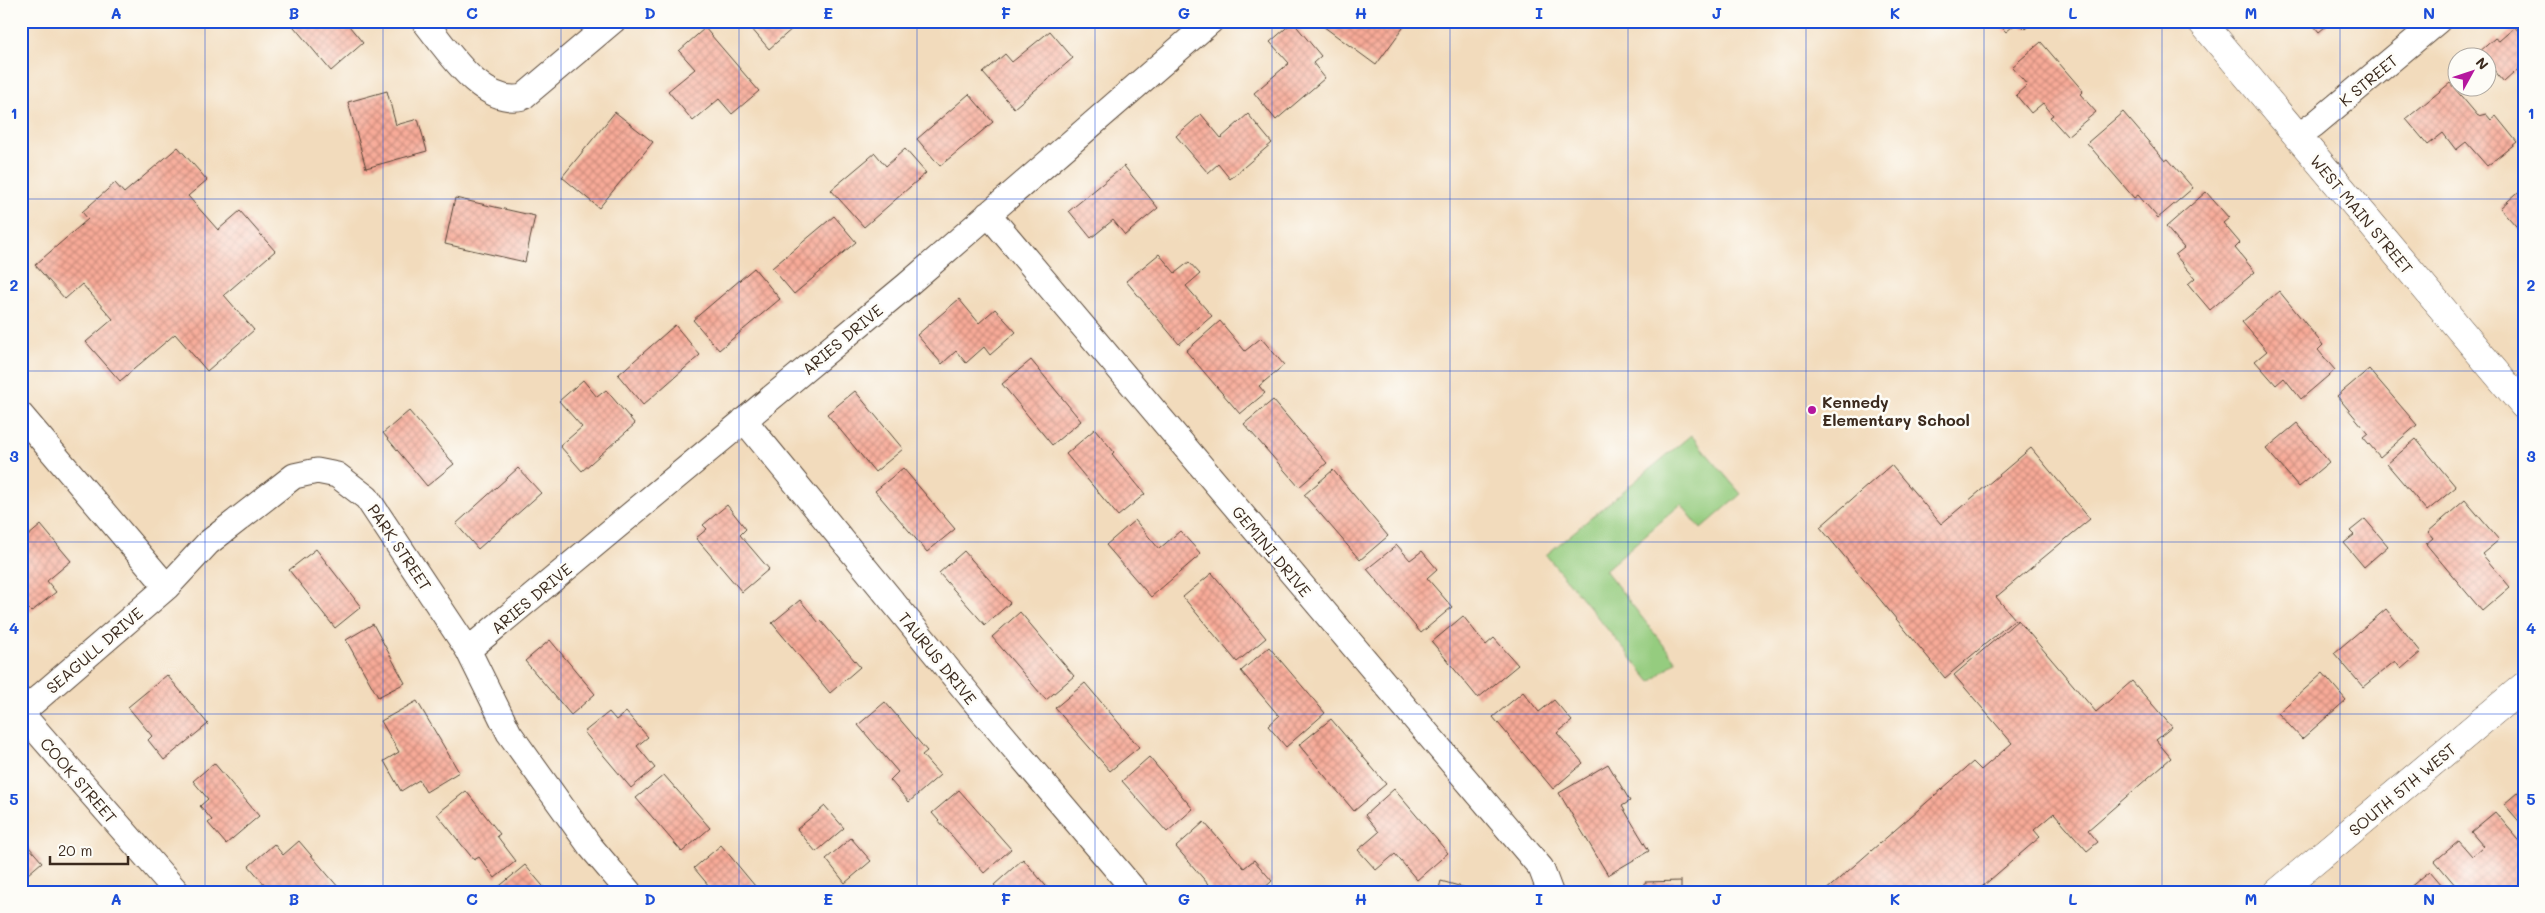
<svg xmlns="http://www.w3.org/2000/svg" width="2545" height="913" viewBox="0 0 2545 913" font-family="Mali,sans-serif">
<style>
.green{fill:#95cc7f;stroke:#687b4e}
.building{fill:url(#building-cross-hatch)}
.lines{fill:none;stroke-linecap:round;stroke-linejoin:round}
.minor-casing{stroke:#564536;stroke-width:27}
.tertiary-casing{stroke:#564536;stroke-width:29}
.primary-casing{stroke:#564536;stroke-width:29}
.minor{stroke:#fff;stroke-width:25}
.tertiary{stroke:#fff;stroke-width:28}
.primary{stroke:#fff;stroke-width:28}
.grid{fill:none;stroke:#1d4ed8;stroke-width:1;stroke-opacity:0.55}
.poi-dot{fill:#b5179e;stroke:#fdfcf7;stroke-width:2}
.labels{text-anchor:middle;dominant-baseline:central;stroke-width:5;stroke-linejoin:round;paint-order:stroke}
.street-label{font-size:16px;fill:#3b2a1e;stroke:#fdfcf7}
.poi-label{font-size:16px;font-weight:bold;fill:#3b2a1e;stroke:#fdfcf7;text-anchor:start}
.neatline{fill:none;stroke:#1d4ed8;stroke-width:2}
.grid-label{font-size:16px;text-anchor:middle;font-weight:bold;fill:#1d4ed8}
</style>
<defs>
<pattern id="building-cross-hatch" width="8" height="8" patternUnits="userSpaceOnUse" patternTransform="scale(1.25)"><rect width="8" height="8" fill="#f8aa98"/><path d="M0 0l8 8M0 8l8-8" fill="none" stroke="#ca8b7b"/></pattern>
</defs>
<rect width="100%" height="100%" fill="#fdfcf7"/>
<filter id="ink" filterUnits="userSpaceOnUse"><feTurbulence type="fractalNoise" baseFrequency=".02" numOctaves="2"/><feDisplacementMap in="SourceGraphic" scale="10" xChannelSelector="R" yChannelSelector="G"/><feConvolveMatrix kernelMatrix="1 2 1 2 8 2 1 2 1" color-interpolation-filters="sRGB"/></filter>
<filter id="wash" filterUnits="userSpaceOnUse"><feTurbulence type="fractalNoise" baseFrequency=".0096" numOctaves="4" result="noise"/><feDisplacementMap in="SourceGraphic" scale="20" xChannelSelector="R" yChannelSelector="G"/><feGaussianBlur stdDeviation="1.12" result="paint"/><feColorMatrix in="noise" values="0 0 0 0 0 0 0 0 0 0 0 0 0 0 0 0 0 1.4 0 .05"/><feComposite in="paint" operator="in"/></filter>
<g filter="url(#wash)">
<rect width="100%" height="100%" fill="#f2dbbc"/>
<!-- green -->
<path class="green" d="M 1691,435 L 1741,494 L 1701,529 L 1681,504 L 1605,570 L 1676,661 L 1651,682 L 1546,555 Z"/>
<g id="blocks">
<!-- building -->
<path class="building" d="M 289,21 L 345,21 L 363,43 L 331,71 Z
M 745,21 L 801,21 L 769,49 Z
M 1316,21 L 1408,21 L 1376,65 Z
M 1996,21 L 2034,21 L 2025,29 L 2018,22 L 2006,32 Z
M 2310,21 L 2332,21 L 2319,32 Z
M 1293,22 L 1321,56 L 1313,63 L 1325,78 L 1276,120 L 1254,93 L 1289,63 L 1270,42 Z
M 2524,26 L 2524,64 L 2504,82 L 2488,63 L 2488,58 L 2482,58 L 2478,53 L 2495,38 L 2499,41 L 2515,27 L 2518,31 Z
M 705,28 L 759,91 L 732,114 L 719,99 L 693,121 L 668,91 L 695,69 L 679,51 Z
M 1050,31 L 1073,58 L 1014,108 L 983,73 L 1005,54 L 1012,62 Z
M 2041,42 L 2083,91 L 2080,94 L 2096,112 L 2067,136 L 2050,117 L 2053,115 L 2043,103 L 2031,113 L 2016,95 L 2027,85 L 2012,67 Z
M 2450,83 L 2478,116 L 2486,114 L 2491,120 L 2496,116 L 2517,142 L 2487,166 L 2466,142 L 2456,150 L 2443,133 L 2428,145 L 2406,119 Z
M 387,91 L 396,125 L 418,119 L 427,151 L 366,168 L 348,102 Z
M 969,94 L 993,122 L 940,166 L 917,139 Z
M 615,112 L 653,142 L 599,208 L 562,177 Z
M 2123,112 L 2165,161 L 2168,159 L 2193,188 L 2158,218 L 2138,195 L 2134,198 L 2087,143 Z
M 1201,114 L 1221,138 L 1248,114 L 1272,143 L 1230,179 L 1218,164 L 1208,173 L 1176,136 Z
M 178,147 L 207,180 L 188,196 L 218,230 L 240,211 L 275,251 L 224,295 L 254,330 L 207,371 L 175,334 L 120,381 L 86,342 L 113,319 L 82,284 L 65,299 L 35,265 L 88,219 L 82,212 L 115,183 L 124,193 Z
M 905,149 L 926,173 L 864,227 L 831,190 L 875,153 L 886,166 Z
M 1124,166 L 1158,208 L 1125,235 L 1113,220 L 1091,238 L 1069,211 Z
M 2524,187 L 2524,235 L 2500,208 Z
M 2206,192 L 2229,218 L 2223,223 L 2240,243 L 2235,248 L 2255,272 L 2210,310 L 2188,284 L 2195,278 L 2175,255 L 2184,248 L 2166,227 Z
M 455,198 L 535,216 L 525,262 L 445,244 Z
M 834,216 L 856,242 L 794,294 L 772,268 Z
M 1159,254 L 1175,273 L 1189,262 L 1200,274 L 1186,286 L 1212,316 L 1179,344 L 1126,281 Z
M 754,268 L 780,299 L 719,350 L 693,320 Z
M 2279,291 L 2323,345 L 2318,350 L 2335,370 L 2301,399 L 2284,378 L 2276,385 L 2255,361 L 2267,351 L 2242,322 Z
M 959,299 L 979,323 L 995,309 L 1016,332 L 990,355 L 984,347 L 966,363 L 956,351 L 942,364 L 917,335 Z
M 1220,321 L 1245,351 L 1261,338 L 1284,365 L 1259,386 L 1265,393 L 1240,414 L 1186,351 Z
M 675,325 L 700,355 L 643,405 L 618,375 Z
M 1031,360 L 1081,421 L 1052,445 L 1002,384 Z
M 2369,369 L 2417,425 L 2380,457 L 2363,437 L 2368,433 L 2337,396 Z
M 583,380 L 597,397 L 606,390 L 635,424 L 582,471 L 560,446 L 582,427 L 559,401 Z
M 855,391 L 903,449 L 875,472 L 827,414 Z
M 1273,400 L 1327,463 L 1299,487 L 1244,424 Z
M 409,411 L 454,464 L 427,486 L 383,433 Z
M 2297,423 L 2329,462 L 2299,487 L 2266,449 Z
M 1095,429 L 1114,452 L 1112,454 L 1145,494 L 1118,516 L 1066,454 Z
M 2416,439 L 2456,487 L 2427,511 L 2387,464 Z
M 2031,448 L 2090,519 L 1996,597 L 2015,619 L 1945,678 L 1820,527 L 1891,465 L 1941,524 Z
M 518,468 L 541,493 L 478,549 L 456,524 Z
M 903,468 L 955,529 L 927,552 L 875,491 Z
M 1333,470 L 1388,536 L 1360,560 L 1304,495 Z
M 2465,500 L 2499,540 L 2482,554 L 2510,587 L 2482,611 L 2426,544 L 2433,538 L 2428,532 Z
M 727,505 L 746,529 L 740,535 L 769,569 L 742,592 L 696,538 L 707,529 L 703,525 Z
M 2365,519 L 2388,546 L 2364,567 L 2344,543 L 2354,535 L 2350,531 Z
M 1135,520 L 1159,549 L 1180,531 L 1201,554 L 1151,597 L 1106,545 Z
M 41,525 L 71,561 L 47,581 L 56,592 L 31,612 L 21,601 L 21,542 Z
M 1397,545 L 1410,560 L 1422,551 L 1437,569 L 1427,578 L 1452,607 L 1421,633 L 1367,569 Z
M 316,549 L 361,607 L 335,628 L 289,570 Z
M 964,551 L 1010,603 L 985,625 L 939,573 Z
M 1212,573 L 1266,638 L 1237,662 L 1183,597 Z
M 800,600 L 819,623 L 821,621 L 860,667 L 830,693 L 772,623 Z
M 2386,609 L 2421,652 L 2401,669 L 2395,661 L 2363,687 L 2334,653 Z
M 1020,612 L 1074,676 L 1046,700 L 992,637 Z
M 1463,616 L 1486,645 L 1494,638 L 1518,665 L 1478,698 L 1432,642 Z
M 2018,620 L 2096,712 L 2132,681 L 2172,727 L 2156,740 L 2171,758 L 2088,830 L 2098,842 L 2087,851 L 2054,813 L 2034,830 L 2040,837 L 1976,892 L 1824,892 L 1973,762 L 1981,770 L 2012,743 L 1954,675 Z
M 373,624 L 405,683 L 378,697 L 346,640 Z
M 550,640 L 595,694 L 571,715 L 525,661 Z
M 1269,647 L 1325,713 L 1286,747 L 1268,726 L 1279,716 L 1241,671 Z
M 2323,673 L 2346,700 L 2302,739 L 2278,713 Z
M 167,675 L 208,724 L 164,760 L 148,740 L 152,736 L 128,707 Z
M 1085,683 L 1139,747 L 1110,771 L 1055,708 Z
M 1523,692 L 1539,712 L 1554,700 L 1572,721 L 1557,733 L 1583,763 L 1553,789 L 1493,717 Z
M 417,701 L 459,772 L 426,792 L 419,780 L 401,791 L 384,761 L 399,752 L 381,721 Z
M 885,702 L 927,751 L 922,755 L 940,775 L 909,802 L 890,780 L 898,772 L 858,725 Z
M 609,712 L 616,720 L 626,712 L 648,737 L 637,746 L 655,768 L 631,788 L 584,732 Z
M 1331,719 L 1386,784 L 1354,811 L 1299,745 Z
M 1149,757 L 1193,809 L 1167,832 L 1122,781 Z
M 214,763 L 259,816 L 226,844 L 208,823 L 212,820 L 200,806 L 208,799 L 193,781 Z
M 1608,764 L 1630,801 L 1622,806 L 1649,851 L 1608,875 L 1559,793 Z
M 664,775 L 710,828 L 682,852 L 636,798 Z
M 2524,787 L 2524,827 L 2504,804 Z
M 1394,789 L 1448,853 L 1417,880 L 1395,854 L 1376,870 L 1358,850 L 1379,832 L 1365,815 Z
M 959,790 L 1011,849 L 984,873 L 932,813 Z
M 466,791 L 500,834 L 497,836 L 516,861 L 495,878 L 479,857 L 474,860 L 437,814 Z
M 825,806 L 844,828 L 816,852 L 797,829 Z
M 2495,812 L 2524,846 L 2524,888 L 2519,892 L 2461,892 L 2435,861 L 2459,841 L 2472,856 L 2483,846 L 2471,832 Z
M 1204,822 L 1244,868 L 1254,860 L 1272,881 L 1260,892 L 1215,892 L 1176,847 Z
M 21,838 L 42,862 L 21,880 Z
M 851,838 L 871,861 L 845,883 L 826,859 Z
M 299,841 L 339,888 L 335,892 L 271,892 L 249,866 L 274,844 L 283,855 Z
M 721,845 L 760,892 L 714,892 L 694,868 Z
M 1023,859 L 1051,892 L 1001,892 L 994,885 Z
M 525,865 L 548,892 L 497,892 L 495,890 Z
M 2430,871 L 2448,892 L 2404,892 Z
M 1441,881 L 1473,890 L 1473,892 L 1438,892 Z
M 1681,881 L 1681,892 L 1645,892 L 1645,882 Z"/>
</g>
</g>
<g filter="url(#ink)">
<use href="#blocks" fill-opacity="0" stroke="#564536" stroke-width="1"/>
<g class="lines">
<defs>
<path id="minor" d="M 424,21 C 447,49 482,107 523,97 L 613,21
M 2298,136 L 2315,124 L 2438,21
M 988,214 L 1541,868 L 1550,892
M 21,415 L 167,587
M 744,420 L 979,707 L 1136,892
M 468,650 L 907,285 L 1211,21
M 21,713 L 167,587 L 208,543 L 294,476 L 317,471 L 337,475 L 367,498 L 468,650 L 509,733 L 590,846 L 629,892
M 21,713 L 177,892"/>
<path id="tertiary" d="M 2278,892 L 2524,686"/>
<path id="primary" d="M 2201,21 L 2524,406"/>
</defs>
<!-- minor casing -->
<use href="#minor" class="minor-casing"/>
<!-- tertiary casing -->
<use href="#tertiary" class="tertiary-casing"/>
<!-- primary casing -->
<use href="#primary" class="primary-casing"/>
<!-- minor -->
<use href="#minor" class="minor"/>
<!-- tertiary -->
<use href="#tertiary" class="tertiary"/>
<!-- primary -->
<use href="#primary" class="primary"/>
</g>
</g>
<!-- grid -->
<path class="grid" d="M 205,21 L 205,892M 383,21 L 383,892M 561,21 L 561,892M 739,21 L 739,892M 917,21 L 917,892M 1095,21 L 1095,892M 1272,21 L 1272,892M 1450,21 L 1450,892M 1628,21 L 1628,892M 1806,21 L 1806,892M 1984,21 L 1984,892M 2162,21 L 2162,892M 2340,21 L 2340,892M 21,199 L 2524,199M 21,371 L 2524,371M 21,542 L 2524,542M 21,714 L 2524,714"/>
<!-- markers -->
<circle class="poi-dot" cx="1812" cy="410" r="5"/>
<g class="labels">
<!-- street labels -->
<g class="street-label">
<text transform="translate(2368 80) rotate(-40)">K STREET</text>
<text transform="translate(2362 214) rotate(50)">WEST MAIN STREET</text>
<text transform="translate(842 339) rotate(-40)">ARIES DRIVE</text>
<text transform="translate(400 547) rotate(56)">PARK STREET</text>
<text transform="translate(1272 551) rotate(50)">GEMINI DRIVE</text>
<text transform="translate(531 598) rotate(-40)">ARIES DRIVE</text>
<text transform="translate(94 650) rotate(-41)">SEAGULL DRIVE</text>
<text transform="translate(938 658) rotate(51)">TAURUS DRIVE</text>
<text transform="translate(79 780) rotate(49)">COOK STREET</text>
<text transform="translate(2402 789) rotate(-40)">SOUTH 5TH WEST</text>
</g>
<!-- poi labels -->
<g class="poi-label">
<text x="1822" y="401">Kennedy<tspan x="1822" dy="18">Elementary School</tspan></text>
</g>
</g>
<!-- margin -->
<rect width="2545" height="913" fill="none" stroke="#fdfcf7" stroke-width="55"/>
<!-- north arrow -->
<g transform="translate(2472 72) rotate(50)"><circle r="24" fill="#fdfcf7" stroke="#afa8a0"/>
<path d="M0-4L9 19L0 12L-9 19Z" fill="#b5179e"/>
<text y="-8" font-size="14" font-weight="bold" text-anchor="middle" fill="#3b2a1e">N</text>
</g>
<!-- scale -->
<path d="M50 856v8h78v-8" fill="none" stroke="#3b2a1e" stroke-width="2.5"/>
<text x="58" y="856" font-size="15" fill="#3b2a1e" stroke="#fdfcf7" stroke-width="4" paint-order="stroke">20 m</text>
<rect x="28" y="28" width="2490" height="858" class="neatline"/>
<g class="grid-label">
<text x="116" y="19">A</text>
<text x="294" y="19">B</text>
<text x="472" y="19">C</text>
<text x="650" y="19">D</text>
<text x="828" y="19">E</text>
<text x="1006" y="19">F</text>
<text x="1184" y="19">G</text>
<text x="1361" y="19">H</text>
<text x="1539" y="19">I</text>
<text x="1717" y="19">J</text>
<text x="1895" y="19">K</text>
<text x="2073" y="19">L</text>
<text x="2251" y="19">M</text>
<text x="2429" y="19">N</text>
<text x="14" y="119">1</text>
<text x="2531" y="119">1</text>
<text x="14" y="291">2</text>
<text x="2531" y="291">2</text>
<text x="14" y="462">3</text>
<text x="2531" y="462">3</text>
<text x="14" y="634">4</text>
<text x="2531" y="634">4</text>
<text x="14" y="805">5</text>
<text x="2531" y="805">5</text>
<text x="116" y="905">A</text>
<text x="294" y="905">B</text>
<text x="472" y="905">C</text>
<text x="650" y="905">D</text>
<text x="828" y="905">E</text>
<text x="1006" y="905">F</text>
<text x="1184" y="905">G</text>
<text x="1361" y="905">H</text>
<text x="1539" y="905">I</text>
<text x="1717" y="905">J</text>
<text x="1895" y="905">K</text>
<text x="2073" y="905">L</text>
<text x="2251" y="905">M</text>
<text x="2429" y="905">N</text>
</g>
</svg>
